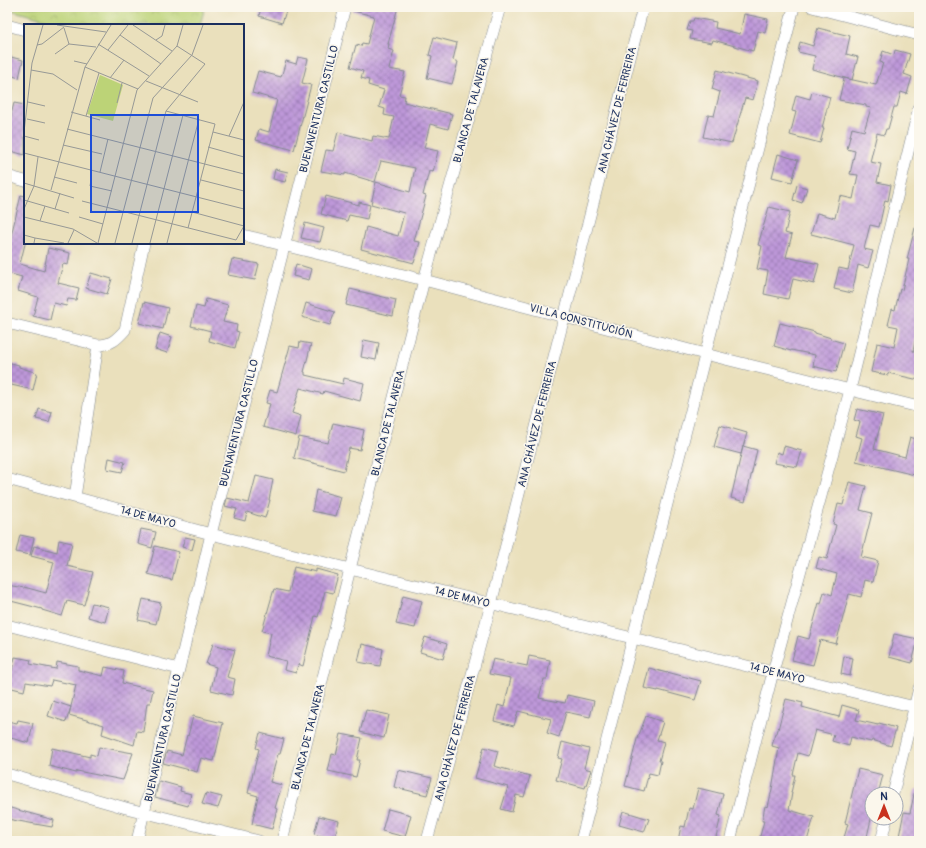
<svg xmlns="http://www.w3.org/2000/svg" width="926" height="848" viewBox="0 0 926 848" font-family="Pangolin,sans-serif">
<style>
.park{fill:url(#park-crowns);stroke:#6c816a}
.building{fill:url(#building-cross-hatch)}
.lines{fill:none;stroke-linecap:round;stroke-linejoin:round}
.minor-casing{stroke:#82888d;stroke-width:12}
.minor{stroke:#fff;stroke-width:11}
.labels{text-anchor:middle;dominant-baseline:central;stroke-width:3;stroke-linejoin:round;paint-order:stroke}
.street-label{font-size:11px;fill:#1b2f5e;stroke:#fbf7ec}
.inset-road{fill:none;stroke:#979996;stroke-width:1}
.view{fill:#1d4ed8;fill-opacity:0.15;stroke:#1d4ed8;stroke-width:2}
.inset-edge{fill:none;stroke:#1b2f5e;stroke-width:2}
</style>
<defs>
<pattern id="park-crowns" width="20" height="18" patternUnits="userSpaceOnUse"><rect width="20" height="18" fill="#bcd377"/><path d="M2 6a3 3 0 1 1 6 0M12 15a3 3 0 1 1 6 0" fill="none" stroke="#a1b569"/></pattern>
<pattern id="building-cross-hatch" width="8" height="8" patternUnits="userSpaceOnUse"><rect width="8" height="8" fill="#be98d9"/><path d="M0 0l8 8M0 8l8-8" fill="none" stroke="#9a7cb3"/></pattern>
</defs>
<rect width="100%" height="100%" fill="#fbf7ec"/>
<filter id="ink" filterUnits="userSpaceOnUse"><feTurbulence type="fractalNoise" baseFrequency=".025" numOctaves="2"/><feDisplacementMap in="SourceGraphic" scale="8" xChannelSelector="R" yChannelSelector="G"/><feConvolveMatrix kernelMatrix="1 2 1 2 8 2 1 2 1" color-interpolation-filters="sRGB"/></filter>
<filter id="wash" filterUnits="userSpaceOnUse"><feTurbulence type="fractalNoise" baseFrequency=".012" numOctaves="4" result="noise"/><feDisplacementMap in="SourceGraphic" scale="16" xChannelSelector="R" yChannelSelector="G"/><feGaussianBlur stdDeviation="0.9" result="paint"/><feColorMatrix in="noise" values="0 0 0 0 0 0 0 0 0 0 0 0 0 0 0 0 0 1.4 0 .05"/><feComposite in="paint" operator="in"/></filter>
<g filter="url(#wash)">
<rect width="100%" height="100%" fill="#eae0bc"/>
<!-- park -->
<path class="park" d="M 7,7 L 205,7 L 200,25 L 65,25 L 7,9 Z"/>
<g id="blocks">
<!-- building -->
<path class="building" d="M 261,7 L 275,7 L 275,8 L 286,11 L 282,23 L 259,16 Z
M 353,7 L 398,7 L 388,44 L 389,44 L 388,49 L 394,51 L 389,69 L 405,72 L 399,95 L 405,96 L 404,102 L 452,114 L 448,129 L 430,124 L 424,148 L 438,151 L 433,172 L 429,171 L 423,195 L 426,196 L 414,241 L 420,242 L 414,263 L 361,249 L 366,227 L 398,236 L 404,213 L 371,204 L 376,182 L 410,192 L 415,168 L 381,161 L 375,182 L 345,173 L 345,175 L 321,171 L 326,150 L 333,151 L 338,132 L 372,141 L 373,136 L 389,139 L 394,117 L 384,115 L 385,109 L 379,107 L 384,90 L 368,85 L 369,80 L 361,78 L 363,71 L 350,67 L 356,45 L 361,46 L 362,43 L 367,44 L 374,16 L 353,11 Z
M 744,14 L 768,19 L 765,33 L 758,31 L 753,51 L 713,40 L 712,43 L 690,39 L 692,31 L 687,30 L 690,21 L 693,21 L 694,18 L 716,22 L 715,28 L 740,34 Z
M 818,28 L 850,36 L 846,54 L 858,57 L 852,80 L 812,69 L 815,56 L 798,52 L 800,42 L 813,46 Z
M 434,37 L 457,43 L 453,60 L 458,62 L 452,84 L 427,78 L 432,56 L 429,55 Z
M 895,50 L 910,54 L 904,74 L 912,77 L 907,94 L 901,92 L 897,107 L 894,107 L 888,129 L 886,129 L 884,135 L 877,133 L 870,162 L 881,164 L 877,182 L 891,185 L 888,201 L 885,200 L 879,227 L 870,225 L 864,249 L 873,251 L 868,268 L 858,265 L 852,293 L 834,289 L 839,268 L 848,270 L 854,245 L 811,234 L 817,213 L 835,218 L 840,196 L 853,199 L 858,175 L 850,174 L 855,151 L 847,149 L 852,128 L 864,131 L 871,108 L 866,107 L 866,105 L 839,100 L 844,78 L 876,85 L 883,63 L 880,62 L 883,51 L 894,55 Z
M 7,56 L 23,60 L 19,78 L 7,74 Z
M 298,57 L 308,59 L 302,83 L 311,85 L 294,150 L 256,140 L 259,129 L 269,132 L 277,100 L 252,93 L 258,71 L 281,77 L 286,61 L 296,64 Z
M 717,70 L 758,81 L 753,100 L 745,98 L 732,143 L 703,137 L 708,115 L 714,116 L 720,92 L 712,89 Z
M 812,92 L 830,97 L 822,128 L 824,128 L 820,143 L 790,135 L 796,112 L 792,111 L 796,95 L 810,99 Z
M 14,103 L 25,105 L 25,155 L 7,150 L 7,127 L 8,127 Z
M 778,154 L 798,160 L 792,182 L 772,177 Z
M 275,169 L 288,172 L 285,182 L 273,179 Z
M 797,185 L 807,188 L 802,203 L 793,200 Z
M 21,195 L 25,196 L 25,244 L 20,264 L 44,271 L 48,248 L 70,253 L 68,265 L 63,264 L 58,283 L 79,288 L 76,300 L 68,299 L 66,306 L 54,303 L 50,320 L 33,316 L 38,297 L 18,291 L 22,277 L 7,273 L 7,239 L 10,240 Z
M 326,196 L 359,205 L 359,202 L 370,205 L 367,219 L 349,215 L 347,221 L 321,214 Z
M 769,207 L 790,212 L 785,233 L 792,235 L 786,257 L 819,264 L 814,284 L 793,279 L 788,299 L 764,294 L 768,271 L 757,269 L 762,246 L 758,245 Z
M 305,223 L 324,228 L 320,242 L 301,238 Z
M 915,228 L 919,228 L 919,313 L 915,332 L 917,333 L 913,351 L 919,352 L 919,380 L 888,373 L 888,375 L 871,372 L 877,343 L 894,347 L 898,327 L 888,325 L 892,309 L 895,310 L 900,289 L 902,290 L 909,259 L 907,259 Z
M 232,259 L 259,264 L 255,280 L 228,275 Z
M 296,264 L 312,269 L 309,280 L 293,276 Z
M 91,273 L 112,279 L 107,294 L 86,288 Z
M 350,289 L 396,300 L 393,316 L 346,305 Z
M 206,299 L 228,305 L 223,322 L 237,325 L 236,331 L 239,332 L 235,348 L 209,341 L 211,331 L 191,326 L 196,306 L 204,308 Z
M 144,302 L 168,308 L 163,329 L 139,323 Z
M 306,303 L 335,312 L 330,325 L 302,317 Z
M 780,323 L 815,332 L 815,333 L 831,338 L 830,339 L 844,343 L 836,372 L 813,366 L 815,355 L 791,350 L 791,351 L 774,346 Z
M 160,333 L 172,337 L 167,353 L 155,349 Z
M 364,340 L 379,343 L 376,360 L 361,357 Z
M 300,342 L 311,344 L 304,372 L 305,372 L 305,375 L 343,384 L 344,378 L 364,383 L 360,401 L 324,391 L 323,394 L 300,388 L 292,413 L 301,416 L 296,436 L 263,427 L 270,404 L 266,403 L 270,390 L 277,392 L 290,346 L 299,348 Z
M 7,362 L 19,365 L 19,367 L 37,373 L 33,390 L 7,384 Z
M 39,409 L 52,412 L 49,422 L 36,419 Z
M 857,409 L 883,415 L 874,449 L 905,457 L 910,437 L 919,440 L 919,476 L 856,461 L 862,438 L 856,436 L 860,422 L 854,420 Z
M 333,423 L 364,430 L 360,450 L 349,448 L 344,471 L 294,458 L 299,437 L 328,443 Z
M 720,425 L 747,433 L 741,454 L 714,447 Z
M 743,446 L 757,450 L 745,502 L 731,498 Z
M 784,446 L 802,451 L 797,467 L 774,463 L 777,452 L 782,454 Z
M 109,458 L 125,462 L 122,472 L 107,469 Z
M 256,476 L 273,480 L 269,500 L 270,500 L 265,518 L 247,512 L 245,521 L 234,518 L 237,509 L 225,506 L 227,498 L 249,503 Z
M 849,482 L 866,486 L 860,510 L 872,513 L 861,557 L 878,561 L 873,582 L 865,580 L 861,597 L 849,594 L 836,644 L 820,640 L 813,665 L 792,660 L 798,636 L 809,639 L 819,603 L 821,604 L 824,592 L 832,595 L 837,574 L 816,568 L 819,557 L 827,559 L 836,525 L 833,524 L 838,504 L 843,505 Z
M 316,490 L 341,497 L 336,516 L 312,511 Z
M 141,529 L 156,532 L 152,548 L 138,544 Z
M 20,535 L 34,538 L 30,555 L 16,552 Z
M 185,537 L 195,539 L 192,550 L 182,547 Z
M 59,540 L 72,543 L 67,566 L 93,572 L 84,605 L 67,601 L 62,616 L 42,610 L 42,609 L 7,600 L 7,585 L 24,588 L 24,587 L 46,593 L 54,562 L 31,556 L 34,546 L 57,552 Z
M 155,546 L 179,552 L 172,580 L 148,574 Z
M 294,567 L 316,572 L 316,569 L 338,575 L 333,593 L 325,591 L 318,617 L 315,616 L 303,666 L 298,664 L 296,673 L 284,670 L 286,661 L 266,656 L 271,633 L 262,631 L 274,589 L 288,592 Z
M 403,596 L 422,601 L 415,628 L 396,624 Z
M 143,599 L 161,603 L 156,624 L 138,620 Z
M 92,603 L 109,607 L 105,622 L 88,617 Z
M 894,634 L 918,639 L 912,663 L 889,657 Z
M 425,637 L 447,644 L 443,659 L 420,652 Z
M 213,644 L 235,650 L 227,677 L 235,679 L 232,695 L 211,690 L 216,667 L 206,664 Z
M 362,644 L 383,649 L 380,666 L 358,662 Z
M 529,656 L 550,660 L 547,679 L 544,679 L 539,698 L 565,703 L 567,695 L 594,701 L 590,717 L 566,712 L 559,737 L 547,733 L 551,719 L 518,711 L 514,726 L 494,721 L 498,705 L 504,707 L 511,678 L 489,674 L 493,659 L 527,666 Z
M 844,656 L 853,658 L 850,676 L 841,674 Z
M 15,657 L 31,660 L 30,664 L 56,669 L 57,662 L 78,666 L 78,670 L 103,676 L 105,667 L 124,671 L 122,683 L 153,690 L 150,703 L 147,703 L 143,732 L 137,731 L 134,745 L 102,734 L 104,725 L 69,715 L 76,685 L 52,680 L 50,686 L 26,682 L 24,691 L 8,687 Z
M 649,668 L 667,673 L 667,672 L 701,681 L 695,700 L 658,690 L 658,691 L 644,688 Z
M 786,699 L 803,703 L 802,707 L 839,717 L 842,705 L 859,710 L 856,720 L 878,725 L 879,723 L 896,728 L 891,746 L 872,740 L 871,742 L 851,737 L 849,746 L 832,741 L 834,735 L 815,730 L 808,756 L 798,753 L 793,775 L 795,775 L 791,793 L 792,793 L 789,810 L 814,817 L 807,841 L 764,841 L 759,840 L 764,821 L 762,821 L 765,806 L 768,807 L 772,789 L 779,748 L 772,746 L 775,733 L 777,733 Z
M 53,701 L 71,707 L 66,722 L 48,716 Z
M 366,710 L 389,715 L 384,738 L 360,732 Z
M 193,716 L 223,723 L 214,761 L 201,758 L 197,772 L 163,763 L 167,751 L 182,755 L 187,735 L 188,736 Z
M 646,716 L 663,722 L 657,740 L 664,742 L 659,761 L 661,761 L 658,775 L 649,773 L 644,791 L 625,786 L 638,735 L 639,735 Z
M 18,720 L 33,723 L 29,743 L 7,737 L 7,721 L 17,723 Z
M 260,733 L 284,739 L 280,754 L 278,754 L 270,782 L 282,785 L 275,808 L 277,809 L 272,829 L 252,824 L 258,796 L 248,793 L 259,749 L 256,748 Z
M 341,734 L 362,738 L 357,760 L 360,760 L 356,777 L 328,771 L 332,754 L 336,755 Z
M 562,742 L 589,749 L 584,768 L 591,770 L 585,788 L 556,780 L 562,759 L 558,758 Z
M 99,747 L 133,753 L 123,780 L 77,771 L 76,773 L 49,766 L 52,748 L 90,757 L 90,754 L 97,756 Z
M 484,747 L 498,751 L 494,766 L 530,776 L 524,797 L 516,795 L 512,812 L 501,809 L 508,787 L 475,778 Z
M 858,769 L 883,775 L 878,794 L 872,794 L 872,815 L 866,841 L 843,841 L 848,824 L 845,823 Z
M 398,770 L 432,778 L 427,795 L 394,787 Z
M 159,781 L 181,787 L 180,791 L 191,794 L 188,806 L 155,797 Z
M 698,788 L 723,794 L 718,815 L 721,816 L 715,841 L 678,841 L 681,826 L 685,827 L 689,808 L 693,809 Z
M 915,790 L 919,790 L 919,841 L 898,841 L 904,812 L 910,813 Z
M 206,793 L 222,797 L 218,808 L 202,804 Z
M 7,807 L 54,820 L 52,827 L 7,819 Z
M 388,809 L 411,815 L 405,837 L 382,831 Z
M 623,811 L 649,819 L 644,832 L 619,825 Z
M 319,816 L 339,821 L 334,840 L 314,834 Z"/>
</g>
</g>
<g filter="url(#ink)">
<use href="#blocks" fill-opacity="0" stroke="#82888d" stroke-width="1"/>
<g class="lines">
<defs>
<path id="minor" d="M 812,7 L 919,35
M 7,25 L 25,30
M 7,176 L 25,181
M 243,235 L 424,280 L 705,354 L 919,407
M 7,323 L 98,345
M 7,479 L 211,534 L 350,569 L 919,708
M 75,497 L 98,345 C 111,345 117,339 125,330 L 144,243
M 7,625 L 179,669
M 7,774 L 126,808 L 259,841
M 893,794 L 919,688
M 137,841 L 179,669 L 211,534 L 345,7
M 282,841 L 350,569 L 424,280 L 500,7
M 427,841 L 491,604 L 643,7
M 581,841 L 794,7
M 730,841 L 773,672 L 850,390 L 919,107
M 881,841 L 887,818"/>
</defs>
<!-- minor casing -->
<use href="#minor" class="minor-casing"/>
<!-- minor -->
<use href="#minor" class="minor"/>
</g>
</g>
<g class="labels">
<!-- street labels -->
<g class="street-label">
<text transform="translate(319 109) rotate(-76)">BUENAVENTURA CASTILLO</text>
<text transform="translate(471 110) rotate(-75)">BLANCA DE TALAVERA</text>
<text transform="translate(617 110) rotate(-76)">ANA CHÁVEZ DE FERREIRA</text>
<text transform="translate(581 321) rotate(15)">VILLA CONSTITUCIÓN</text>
<text transform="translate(239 423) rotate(-76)">BUENAVENTURA CASTILLO</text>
<text transform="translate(388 423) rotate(-76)">BLANCA DE TALAVERA</text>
<text transform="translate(537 424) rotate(-76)">ANA CHÁVEZ DE FERREIRA</text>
<text transform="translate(148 517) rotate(15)">14 DE MAYO</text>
<text transform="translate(462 597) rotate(14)">14 DE MAYO</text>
<text transform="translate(777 673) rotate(14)">14 DE MAYO</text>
<text transform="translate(308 737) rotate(-76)">BLANCA DE TALAVERA</text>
<text transform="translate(163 738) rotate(-77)">BUENAVENTURA CASTILLO</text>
<text transform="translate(455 738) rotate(-75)">ANA CHÁVEZ DE FERREIRA</text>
</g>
</g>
<!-- overview -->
<g transform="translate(24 24)">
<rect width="220" height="220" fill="#eae0bc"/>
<path d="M 76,51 L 99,61 L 89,97 L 63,90 Z" fill="#bcd377"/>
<path class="inset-road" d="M 33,1 L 82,8M 109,1 L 148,27M 40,4 L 45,20M 96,11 L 137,40M 132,16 L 138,12 L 141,1M 45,20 L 72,23M 74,20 L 125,52M 13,21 L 18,20 L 40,3M 84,26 L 104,1M 31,30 L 45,20M 50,37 L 63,40M 61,43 L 114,65M 7,46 L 29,50 L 53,66M 86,54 L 100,36M 122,57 L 174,78M 4,78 L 21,82M 93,79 L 98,59M 142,87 L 191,100 L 164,204M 47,88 L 76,96M 62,92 L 75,49M 3,95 L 21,99M 43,105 L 220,150M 0,108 L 8,39 L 19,1M 189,108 L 220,116M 0,112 L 15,116M 205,112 L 220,78M 39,121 L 78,130M 184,123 L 220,133M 0,129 L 220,185M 76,148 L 84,115M 30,153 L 53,159M 67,156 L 66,162 L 88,167M 177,156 L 220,167M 0,159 L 50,174M 27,166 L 61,43 L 87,1M 0,176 L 45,189M 58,177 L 212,216 L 220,202M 0,185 L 10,162 L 14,133M 31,185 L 36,169M 168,188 L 220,202M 0,193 L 49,205 L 73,219M 55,193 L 79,200M 16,197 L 21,182M 0,211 L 11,214 L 10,219M 11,214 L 40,219M 44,219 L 50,206M 74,219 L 113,66 L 153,22 L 159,1M 91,219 L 129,74 L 168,31 L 179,1M 108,219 L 142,87 L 181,40 L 153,22M 126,219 L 159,91M 143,219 L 175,95"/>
<path class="view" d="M 67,91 L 174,91 L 174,188 L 67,188 Z"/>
<rect width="220" height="220" class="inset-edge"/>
</g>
<!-- margin -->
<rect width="926" height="848" fill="none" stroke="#fbf7ec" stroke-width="24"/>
<!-- north arrow -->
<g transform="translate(884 806)"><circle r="19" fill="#fbf7ec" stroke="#a1a7b3"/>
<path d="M0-3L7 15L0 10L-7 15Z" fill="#c8321e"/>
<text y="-6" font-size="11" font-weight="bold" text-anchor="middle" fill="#1b2f5e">N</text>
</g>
</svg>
